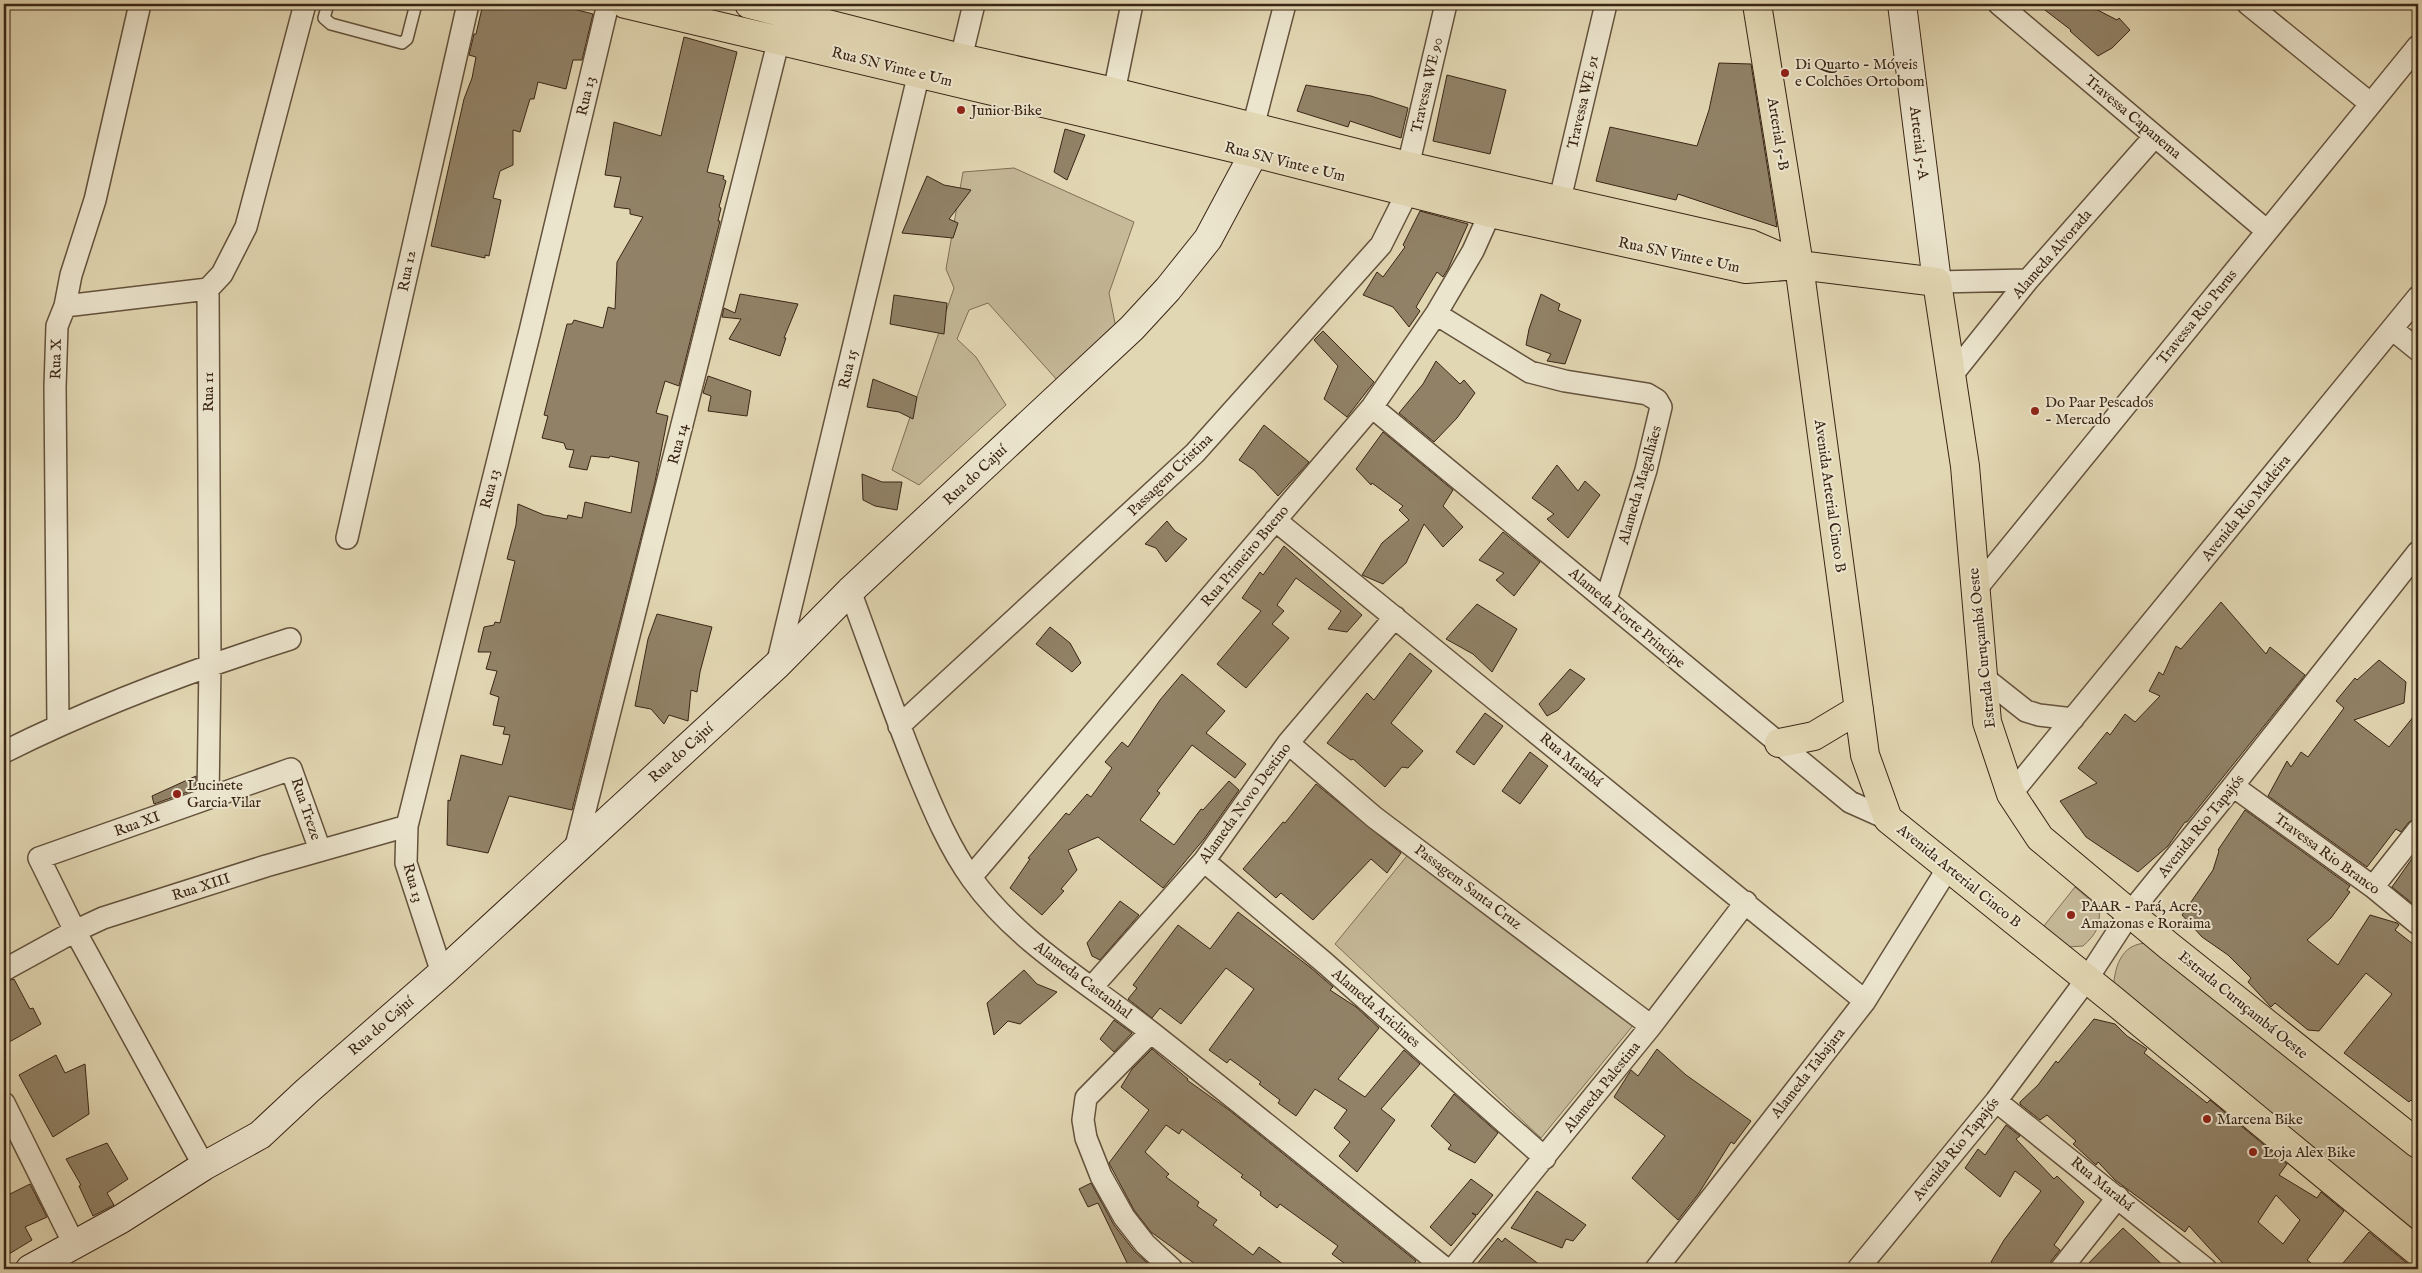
<svg xmlns="http://www.w3.org/2000/svg" width="2422" height="1273" viewBox="0 0 2422 1273" font-family="'IM FELL English',serif">
<style>
.green{fill:#c5b998;stroke:#806f56}
.building{fill:#918267;stroke:#3a2515;fill-rule:evenodd}
.lines{fill:none;stroke-linecap:round;stroke-linejoin:round}
.lane-casing{stroke:#64523c;stroke-width:14}
.street-casing{stroke:#64523c;stroke-width:24}
.secondary-casing{stroke:#3a2515;stroke-width:30}
.primary-casing{stroke:#3a2515;stroke-width:30}
.lane{stroke:#ece5ce;stroke-width:11}
.street{stroke:#ece5ce;stroke-width:21}
.secondary{stroke:#ece5ce;stroke-width:28}
.primary{stroke:#e2d7b3;stroke-width:28}
.poi-dot{fill:#8f2418;stroke:#ece5ce;stroke-width:2}
.labels{text-anchor:middle;dominant-baseline:central;stroke-width:4;stroke-linejoin:round;paint-order:stroke}
.poi-label{font-size:15px;fill:#3a2515;stroke:#ece5ce;text-anchor:start}
.street-label{font-size:15px;fill:#3a2515;stroke:#ece5ce}
</style>
<rect width="100%" height="100%" fill="#e2d7b3"/>
<filter id="stains"><feTurbulence type="fractalNoise" baseFrequency=".004" numOctaves="4"/><feColorMatrix values="0 0 0 0 .2 0 0 0 0 .09 0 0 0 0 .02 0 0 0 .5 -.17"/></filter>
<radialGradient id="worn" r=".72"><stop offset=".6" stop-color="#630" stop-opacity="0"/><stop offset="1" stop-color="#630" stop-opacity=".3"/></radialGradient>
<!-- green -->
<path class="green" d="M 1014,168 L 1134,222 L 1109,293 L 1117,333 L 1058,381 L 988,303 L 969,310 L 957,339 L 976,357 L 1006,405 L 919,485 L 892,470 L 954,288 L 946,269 L 963,172 Z
M 1411,851 L 1635,1023 L 1541,1138 L 1335,944 Z
M 2075,887 L 2099,908 C 2101,927 2096,934 2083,946 L 2067,947 L 2043,927 Z
M 2166,943 L 2418,1144 L 2418,1252 L 2113,1000 C 2113,980 2115,950 2139,944 C 2147,942 2158,944 2166,943 Z"/>
<!-- building -->
<path class="building" d="M 483,4 L 554,4 L 593,14 L 582,60 L 573,60 L 566,89 L 538,82 L 534,99 L 530,99 L 520,132 L 513,130 L 513,165 L 500,171 L 493,198 L 501,200 L 489,256 L 485,255 L 485,258 L 431,246 L 464,99 L 472,78 L 476,57 L 469,55 L 474,34 L 476,34 Z
M 2037,4 L 2086,4 L 2117,20 L 2119,18 L 2130,30 L 2112,48 L 2098,56 L 2070,31 L 2071,30 Z
M 684,37 L 737,52 L 707,172 L 724,176 L 723,179 L 726,181 L 719,207 L 721,208 L 718,221 L 720,221 L 679,386 L 665,381 L 656,413 L 668,416 L 655,482 L 572,810 L 509,796 L 488,853 L 447,845 L 448,800 L 450,801 L 461,755 L 502,765 L 510,735 L 503,734 L 505,727 L 493,725 L 499,697 L 490,694 L 497,671 L 486,669 L 491,652 L 478,652 L 484,627 L 494,625 L 495,622 L 500,623 L 515,561 L 507,559 L 516,525 L 518,504 L 544,515 L 567,519 L 568,515 L 582,518 L 585,502 L 631,513 L 639,462 L 610,456 L 609,458 L 591,456 L 587,470 L 569,467 L 574,450 L 566,449 L 564,443 L 542,438 L 548,416 L 544,415 L 567,324 L 572,324 L 574,320 L 603,328 L 608,307 L 615,309 L 617,262 L 643,217 L 630,214 L 630,209 L 614,207 L 621,177 L 605,175 L 614,122 L 661,136 Z
M 1719,63 L 1751,64 L 1777,227 L 1678,194 L 1676,200 L 1596,181 L 1610,127 L 1697,146 L 1709,110 Z
M 1447,75 L 1506,90 L 1490,154 L 1433,141 Z
M 1306,85 L 1371,96 L 1408,108 L 1401,138 L 1350,121 L 1348,127 L 1297,111 Z
M 1065,129 L 1085,135 L 1067,180 L 1054,172 Z
M 927,176 L 944,185 L 971,190 L 949,219 L 958,223 L 953,238 L 902,233 Z
M 1420,211 L 1468,224 L 1448,269 L 1443,277 L 1437,272 L 1416,307 L 1420,311 L 1409,327 L 1393,307 L 1363,295 L 1377,272 L 1383,277 L 1405,247 L 1403,245 Z
M 740,294 L 798,304 L 784,338 L 786,338 L 780,356 L 729,339 L 741,319 L 722,317 L 724,308 L 735,313 Z
M 1541,294 L 1560,304 L 1558,310 L 1581,320 L 1565,364 L 1547,361 L 1551,354 L 1526,345 L 1529,329 Z
M 894,295 L 947,303 L 944,334 L 890,324 Z
M 1323,331 L 1374,382 L 1347,417 L 1324,399 L 1338,366 L 1314,340 Z
M 1436,361 L 1460,384 L 1464,380 L 1475,393 L 1457,418 L 1434,442 L 1399,413 L 1423,384 Z
M 708,376 L 751,391 L 747,416 L 708,411 L 711,396 L 703,393 Z
M 873,379 L 917,397 L 913,419 L 899,412 L 867,407 Z
M 1264,425 L 1309,462 L 1278,496 L 1254,470 L 1239,460 Z
M 1383,432 L 1453,490 L 1443,506 L 1463,527 L 1443,547 L 1424,524 L 1406,563 L 1383,584 L 1362,575 L 1382,543 L 1409,520 L 1399,510 L 1403,506 L 1372,483 L 1371,485 L 1356,469 Z
M 1557,465 L 1578,491 L 1585,481 L 1600,495 L 1568,538 L 1547,519 L 1554,514 L 1532,498 Z
M 862,474 L 882,482 L 902,482 L 897,510 L 875,506 L 863,500 Z
M 1167,521 L 1175,531 L 1187,539 L 1166,562 L 1156,548 L 1145,544 Z
M 1503,532 L 1540,562 L 1514,596 L 1496,580 L 1504,573 L 1479,560 Z
M 1284,546 L 1362,615 L 1347,632 L 1328,629 L 1341,611 L 1296,578 L 1277,605 L 1284,611 L 1272,624 L 1289,638 L 1246,688 L 1217,664 L 1261,611 L 1242,598 L 1260,572 L 1263,575 Z
M 2221,602 L 2266,654 L 2270,647 L 2305,675 L 2187,822 L 2185,822 L 2168,846 L 2138,872 L 2086,837 L 2060,801 L 2097,783 L 2078,768 L 2107,732 L 2110,735 L 2125,714 L 2135,722 L 2160,696 L 2149,691 L 2159,672 L 2163,675 L 2176,646 L 2181,649 Z
M 1477,604 L 1517,629 L 1492,672 L 1473,654 L 1446,639 Z
M 657,614 L 712,627 L 700,672 L 697,692 L 691,690 L 688,721 L 669,715 L 664,724 L 651,709 L 635,706 L 648,639 Z
M 1050,627 L 1070,643 L 1081,663 L 1072,672 L 1036,644 Z
M 1410,653 L 1432,671 L 1391,723 L 1423,751 L 1408,768 L 1402,767 L 1385,787 L 1353,759 L 1351,760 L 1327,743 L 1367,693 L 1374,700 Z
M 2379,660 L 2406,682 L 2404,703 L 2354,720 L 2389,747 L 2418,711 L 2418,818 L 2409,822 L 2401,832 L 2396,829 L 2367,867 L 2268,796 L 2287,761 L 2291,767 L 2301,752 L 2308,757 L 2344,708 L 2336,701 L 2355,678 L 2357,680 Z
M 1570,669 L 1585,679 L 1558,710 L 1547,716 L 1539,704 Z
M 1182,674 L 1225,711 L 1206,733 L 1246,764 L 1235,778 L 1192,745 L 1157,791 L 1160,793 L 1140,820 L 1174,845 L 1201,809 L 1203,810 L 1229,781 L 1239,790 L 1204,839 L 1163,888 L 1098,837 L 1068,850 L 1077,870 L 1061,889 L 1064,891 L 1042,915 L 1010,888 L 1030,859 L 1028,858 L 1066,813 L 1069,815 L 1087,794 L 1091,797 L 1112,768 L 1105,762 L 1122,742 L 1128,747 L 1160,700 Z
M 1485,713 L 1503,726 L 1474,765 L 1456,752 Z
M 1530,752 L 1548,766 L 1520,804 L 1502,791 Z
M 196,776 L 196,789 L 154,804 L 152,796 Z
M 1316,784 L 1401,853 L 1387,873 L 1371,859 L 1313,920 L 1281,893 L 1276,898 L 1243,869 L 1283,822 L 1285,823 Z
M 2245,810 L 2350,886 L 2347,890 L 2350,892 L 2331,918 L 2307,940 L 2338,965 L 2370,915 L 2397,923 L 2399,925 L 2395,930 L 2418,948 L 2418,1106 L 2411,1100 L 2409,1102 L 2344,1053 L 2392,994 L 2366,973 L 2319,1031 L 2308,1030 L 2275,1003 L 2271,1007 L 2248,982 L 2251,978 L 2228,955 L 2202,937 L 2182,915 L 2213,870 L 2219,851 L 2218,850 Z
M 2418,850 L 2418,908 L 2392,887 Z
M 1120,901 L 1139,915 L 1100,960 L 1092,956 L 1087,943 Z
M 1238,912 L 1311,968 L 1333,987 L 1330,990 L 1356,1007 L 1379,1028 L 1338,1079 L 1365,1097 L 1404,1050 L 1420,1064 L 1381,1109 L 1395,1120 L 1357,1172 L 1339,1156 L 1350,1142 L 1334,1128 L 1347,1110 L 1315,1089 L 1296,1116 L 1278,1103 L 1280,1100 L 1259,1084 L 1261,1082 L 1230,1059 L 1227,1063 L 1209,1050 L 1254,989 L 1226,968 L 1181,1024 L 1160,1008 L 1152,1018 L 1128,999 L 1137,988 L 1133,985 L 1178,925 L 1210,949 Z
M 1024,970 L 1037,984 L 1057,992 L 1020,1024 L 1008,1021 L 994,1035 L 987,1003 Z
M 14,979 L 30,1009 L 33,1008 L 41,1024 L 4,1045 L 4,982 Z
M 2094,1019 L 2115,1024 L 2127,1036 L 2147,1049 L 2144,1053 L 2207,1103 L 2210,1100 L 2287,1164 L 2279,1175 L 2317,1198 L 2321,1192 L 2344,1211 L 2307,1260 L 2319,1269 L 2228,1269 L 2189,1226 L 2185,1232 L 2115,1180 L 2098,1162 L 2096,1165 L 2073,1144 L 2076,1141 L 2047,1115 L 2040,1120 L 2020,1104 L 2020,1102 L 2038,1085 L 2056,1061 L 2058,1063 ZM 2276,1195 L 2300,1220 L 2283,1244 L 2258,1222 Z
M 1114,1020 L 1132,1033 L 1114,1052 L 1100,1039 Z
M 1152,1049 L 1188,1079 L 1187,1080 L 1229,1110 L 1416,1261 L 1410,1269 L 1352,1269 L 1332,1254 L 1338,1246 L 1280,1204 L 1277,1208 L 1260,1195 L 1261,1192 L 1241,1177 L 1243,1175 L 1182,1129 L 1179,1134 L 1166,1125 L 1145,1152 L 1169,1174 L 1166,1177 L 1199,1202 L 1197,1206 L 1217,1220 L 1213,1225 L 1253,1255 L 1259,1247 L 1290,1269 L 1202,1269 L 1151,1232 L 1134,1210 L 1109,1163 L 1149,1110 L 1121,1087 L 1132,1069 Z
M 1657,1049 L 1686,1075 L 1751,1121 L 1734,1144 L 1731,1142 L 1699,1193 L 1678,1220 L 1632,1178 L 1665,1136 L 1614,1097 L 1631,1070 L 1638,1076 Z
M 56,1055 L 65,1073 L 85,1064 L 89,1114 L 53,1137 L 19,1075 Z
M 1454,1094 L 1498,1133 L 1475,1163 L 1448,1149 L 1451,1145 L 1431,1126 Z
M 2006,1125 L 2020,1136 L 2016,1139 L 2054,1179 L 2057,1176 L 2084,1202 L 2054,1245 L 2060,1250 L 2051,1261 L 2049,1269 L 2000,1269 L 1991,1262 L 2004,1240 L 2041,1191 L 2015,1171 L 2000,1197 L 1965,1168 L 1978,1149 L 1985,1155 Z
M 107,1143 L 128,1179 L 107,1193 L 114,1205 L 93,1216 L 79,1186 L 81,1185 L 66,1159 Z
M 1471,1179 L 1493,1195 L 1477,1215 L 1472,1213 L 1476,1216 L 1451,1246 L 1430,1227 Z
M 1091,1183 L 1114,1225 L 1135,1252 L 1154,1269 L 1130,1269 L 1098,1203 L 1088,1207 L 1079,1189 Z
M 30,1184 L 47,1217 L 25,1227 L 32,1240 L 4,1257 L 4,1197 Z
M 1537,1191 L 1586,1225 L 1573,1241 L 1566,1239 L 1562,1248 L 1511,1228 Z
M 2123,1228 L 2138,1242 L 2167,1269 L 2083,1269 Z
M 2369,1232 L 2408,1264 L 2418,1267 L 2418,1269 L 2338,1269 Z
M 1498,1238 L 1502,1242 L 1505,1238 L 1545,1269 L 1473,1269 Z"/>
<g class="lines">
<defs>
<path id="lane" d="M 328,4 L 324,18 L 331,24 L 402,43 L 407,39 L 416,4"/>
<path id="street" d="M 1999,4 L 2267,231
M 2248,4 L 2371,104
M 961,58 L 974,4
M 1114,92 L 1132,4
M 1253,127 L 1285,4
M 1408,166 L 1446,4
M 1560,199 L 1606,4
M 1937,282 L 2028,280
M 65,306 L 208,289
M 1436,314 L 1530,372 L 1565,381 L 1647,394 L 1657,400 L 1661,407 L 1646,470 L 1606,600
M 2392,329 L 2418,350
M 1952,375 L 2028,280 L 2155,136
M 1372,407 L 1850,802 L 1888,819
M 1275,520 L 1865,1001
M 347,538 L 468,4
M 1976,589 L 2418,46
M 850,591 C 873,653 894,714 919,775 C 934,811 949,847 972,879 C 1018,943 1090,984 1152,1033 C 1251,1111 1348,1190 1446,1269
M 777,665 L 919,73
M 1983,677 L 2026,711 L 2039,715 L 2073,719
M 58,725 L 55,387 L 57,326 L 65,306 L 71,275 L 95,200 L 140,4
M 899,726 L 1195,453 L 1381,245 L 1407,193
M 1288,743 L 1374,817 L 1651,1026
M 4,752 C 96,706 192,670 290,639
M 2233,786 L 2373,887 L 2418,924
M 2011,794 L 2418,297
M 208,798 L 210,664 L 208,289 L 222,274 L 246,227 L 305,4
M 575,850 L 779,39
M 1204,861 L 1326,964 L 1545,1158
M 971,877 L 1372,407 L 1436,314 L 1473,251 L 1490,213
M 2373,887 L 2418,830
M 4,970 L 75,931 L 103,918 L 266,866 L 407,826
M 442,973 L 406,863 L 407,826 L 530,331 L 608,4
M 1092,987 L 1204,861 L 1288,743 L 1395,617
M 1151,1032 L 1086,1098 L 1083,1120 L 1086,1138 L 1101,1176 L 1124,1217 L 1145,1244 L 1172,1269
M 1996,1101 L 2206,1269
M 4,1103 L 75,1246
M 204,1166 L 75,931 L 39,858 L 291,769 L 320,850
M 1453,1269 L 1651,1026 L 1746,902
M 1656,1269 L 1865,1001 L 1948,868
M 1858,1269 L 1996,1101 L 2087,979 L 2130,913 L 2233,786 L 2418,552
M 2061,1269 L 2118,1197"/>
<path id="secondary" d="M 1902,4 L 1937,282
M 30,1269 L 121,1219 L 204,1166 L 260,1135 L 307,1091 L 442,973 L 777,665 L 850,591 L 1132,328 L 1168,289 L 1208,239 L 1254,153"/>
<path id="primary" d="M 625,4 L 1254,153 L 1490,213 L 1746,269 L 1799,265 L 1937,282 L 1965,466 L 1987,722 L 2011,794 L 2040,838 L 2169,946 L 2418,1144
M 749,4 L 961,58 L 1114,92 L 1408,166 L 1751,244 L 1795,263
M 1757,4 L 1799,265 L 1865,755 L 1888,819 L 2113,1000 L 2418,1252
M 1779,743 L 1814,736 L 1859,709"/>
</defs>
<!-- lane casing -->
<use href="#lane" class="lane-casing"/>
<!-- street casing -->
<use href="#street" class="street-casing"/>
<!-- secondary casing -->
<use href="#secondary" class="secondary-casing"/>
<!-- primary casing -->
<use href="#primary" class="primary-casing"/>
<!-- lane -->
<use href="#lane" class="lane"/>
<!-- street -->
<use href="#street" class="street"/>
<!-- secondary -->
<use href="#secondary" class="secondary"/>
<!-- primary -->
<use href="#primary" class="primary"/>
</g>
<!-- markers -->
<g class="poi-dot">
<circle cx="1785" cy="73" r="5"/>
<circle cx="961" cy="110" r="5"/>
<circle cx="2035" cy="411" r="5"/>
<circle cx="177" cy="794" r="5"/>
<circle cx="2071" cy="915" r="5"/>
<circle cx="2207" cy="1119" r="5"/>
<circle cx="2253" cy="1152" r="5"/>
</g>
<g class="labels">
<!-- poi labels -->
<g class="poi-label">
<text x="1795" y="64">Di Quarto - Móveis<tspan x="1795" dy="17">e Colchões Ortobom</tspan></text>
<text x="971" y="110">Junior Bike</text>
<text x="2045" y="402">Do Paar Pescados<tspan x="2045" dy="17">- Mercado</tspan></text>
<text x="187" y="785">Lucinete<tspan x="187" dy="17">Garcia Vilar</tspan></text>
<text x="2081" y="906">PAAR - Pará, Acre,<tspan x="2081" dy="17">Amazonas e Roraima</tspan></text>
<text x="2217" y="1119">Marcena Bike</text>
<text x="2263" y="1152">Loja Alex Bike</text>
</g>
<!-- street labels -->
<g class="street-label">
<text transform="translate(892 67) rotate(14)">Rua SN Vinte e Um</text>
<text transform="translate(1427 85) rotate(-77)">Travessa WE 90</text>
<text transform="translate(586 96) rotate(-77)">Rua 13</text>
<text transform="translate(1583 102) rotate(-77)">Travessa WE 91</text>
<text transform="translate(2133 117) rotate(40)">Travessa Capanema</text>
<text transform="translate(1778 134) rotate(81)">Arterial 5-B</text>
<text transform="translate(1919 143) rotate(83)">Arterial 5-A</text>
<text transform="translate(1285 162) rotate(14)">Rua SN Vinte e Um</text>
<text transform="translate(2052 254) rotate(-49)">Alameda Alvorada</text>
<text transform="translate(1679 255) rotate(12)">Rua SN Vinte e Um</text>
<text transform="translate(407 271) rotate(-79)">Rua 12</text>
<text transform="translate(2197 317) rotate(-51)">Travessa Rio Purus</text>
<text transform="translate(56 359) rotate(-89)">Rua X</text>
<text transform="translate(848 369) rotate(-77)">Rua 15</text>
<text transform="translate(208 392) rotate(-90)">Rua 11</text>
<text transform="translate(678 444) rotate(-76)">Rua 14</text>
<text transform="translate(975 475) rotate(-43)">Rua do Cajuí</text>
<text transform="translate(1170 475) rotate(-44)">Passagem Cristina</text>
<text transform="translate(1640 485) rotate(-74)">Alameda Magalhães</text>
<text transform="translate(490 489) rotate(-76)">Rua 13</text>
<text transform="translate(1830 496) rotate(82)">Avenida Arterial Cinco B</text>
<text transform="translate(2246 508) rotate(-51)">Avenida Rio Madeira</text>
<text transform="translate(1245 556) rotate(-50)">Rua Primeiro Bueno</text>
<text transform="translate(1627 618) rotate(40)">Alameda Forte Principe</text>
<text transform="translate(1982 648) rotate(-96)">Estrada Curuçambá Oeste</text>
<text transform="translate(681 753) rotate(-42)">Rua do Cajuí</text>
<text transform="translate(1571 760) rotate(39)">Rua Marabá</text>
<text transform="translate(1245 803) rotate(-54)">Alameda Novo Destino</text>
<text transform="translate(306 809) rotate(71)">Rua Treze</text>
<text transform="translate(137 824) rotate(-20)">Rua XI</text>
<text transform="translate(2201 826) rotate(-51)">Avenida Rio Tapajós</text>
<text transform="translate(2327 854) rotate(36)">Travessa Rio Branco</text>
<text transform="translate(1959 876) rotate(39)">Avenida Arterial Cinco B</text>
<text transform="translate(413 883) rotate(74)">Rua 13</text>
<text transform="translate(201 887) rotate(-18)">Rua XIII</text>
<text transform="translate(1468 887) rotate(37)">Passagem Santa Cruz</text>
<text transform="translate(1083 980) rotate(37)">Alameda Castanhal</text>
<text transform="translate(2243 1005) rotate(39)">Estrada Curuçambá Oeste</text>
<text transform="translate(1376 1008) rotate(41)">Alameda Ariclines</text>
<text transform="translate(381 1026) rotate(-41)">Rua do Cajuí</text>
<text transform="translate(1808 1073) rotate(-52)">Alameda Tabajara</text>
<text transform="translate(1602 1087) rotate(-51)">Alameda Palestina</text>
<text transform="translate(1956 1149) rotate(-51)">Avenida Rio Tapajós</text>
<text transform="translate(2102 1184) rotate(39)">Rua Marabá</text>
</g>
</g>
<!-- margin -->
<rect width="2422" height="1273" fill="none" stroke="#e2d7b3" stroke-width="20"/>
<rect x="5" y="5" width="2412" height="1263" fill="none" stroke="#3a2515" stroke-width="2.5"/>
<rect x="10" y="10" width="2402" height="1253" fill="none" stroke="#3a2515"/>
<rect width="100%" height="100%" filter="url(#stains)"/>
<rect width="100%" height="100%" fill="url(#worn)"/>
</svg>
